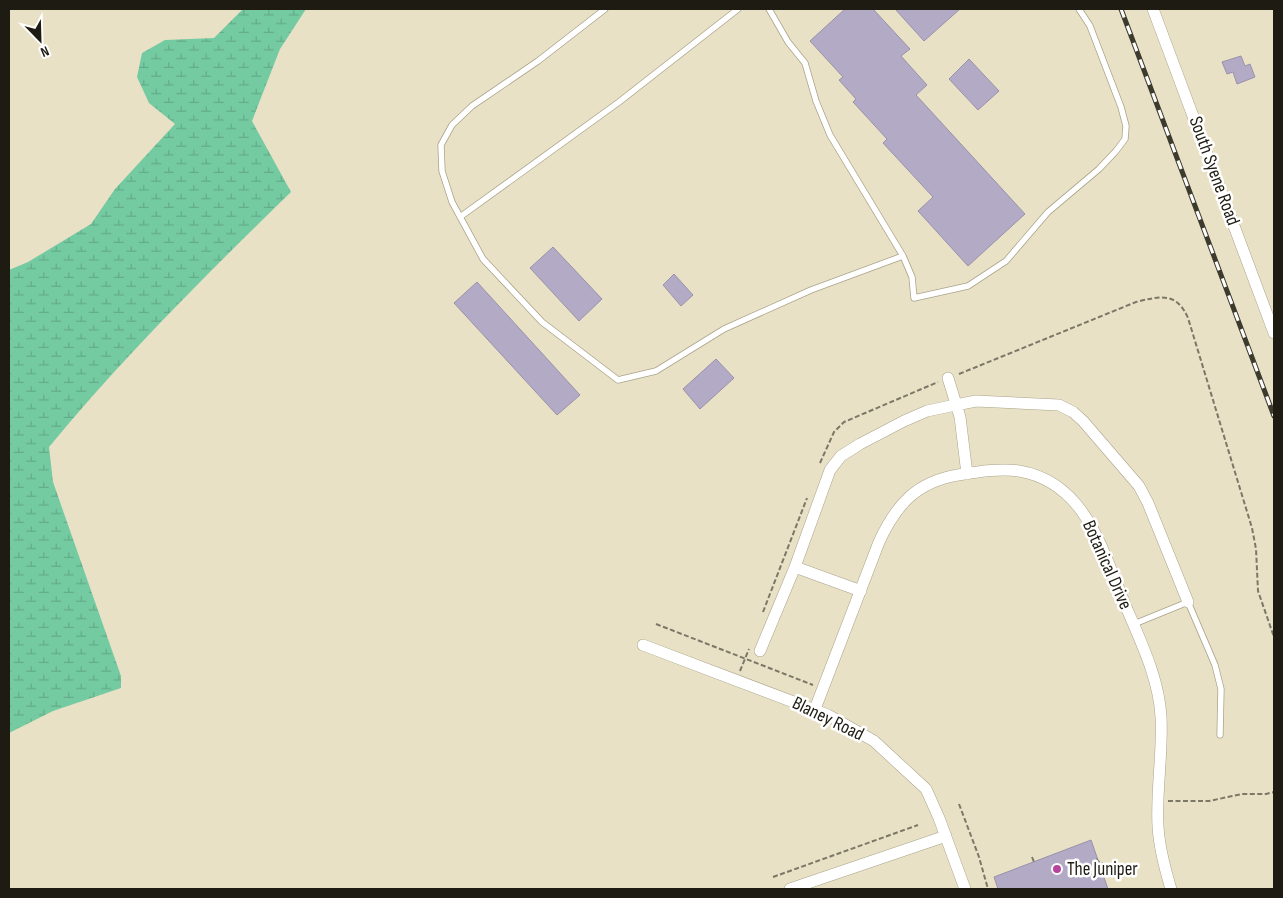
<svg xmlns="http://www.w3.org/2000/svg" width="1283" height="898" viewBox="0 0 1283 898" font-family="'Sofia Sans Condensed',sans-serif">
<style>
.wetland{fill:url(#wetland-marsh)}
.building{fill:#b3abc5;stroke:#9891aa}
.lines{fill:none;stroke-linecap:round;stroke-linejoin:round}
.lane-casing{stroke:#aaa38a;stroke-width:7}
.street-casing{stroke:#aaa38a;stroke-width:12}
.path{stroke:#7c7766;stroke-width:2;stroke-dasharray:5 2.5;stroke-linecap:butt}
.lane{stroke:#fff;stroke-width:5.5}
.street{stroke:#fff;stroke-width:11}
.rail-casing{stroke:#3d3b2e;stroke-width:5}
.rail{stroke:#fff;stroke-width:3;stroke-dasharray:9;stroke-linecap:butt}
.poi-dot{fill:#b6449f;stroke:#fff;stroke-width:2}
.labels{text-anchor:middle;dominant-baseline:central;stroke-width:5;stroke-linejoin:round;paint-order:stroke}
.street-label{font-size:19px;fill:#1e1c12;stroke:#fff}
.poi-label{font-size:19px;fill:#1e1c12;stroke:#fff;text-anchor:start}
</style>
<defs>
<pattern id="wetland-marsh" width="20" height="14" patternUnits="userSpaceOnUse" patternTransform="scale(1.25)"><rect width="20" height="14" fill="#74caa1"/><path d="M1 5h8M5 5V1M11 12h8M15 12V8" fill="none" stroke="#64ad8a"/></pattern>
</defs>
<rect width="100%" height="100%" fill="#e8e1c6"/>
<!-- wetland -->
<path class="wetland" d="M 243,9 L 306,9 L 280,49 L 252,121 L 291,192 C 207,274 124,356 49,447 L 53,482 L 121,676 L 121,688 L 53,711 L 9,733 L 9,270 L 28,262 L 91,224 L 115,189 L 175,124 L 149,103 L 137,77 L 142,53 L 165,40 L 214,38 Z"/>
<!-- building -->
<path class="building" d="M 845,9 L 873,9 L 910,49 L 901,56 L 927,85 L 916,95 L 1025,214 L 968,266 L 918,211 L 933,197 L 883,143 L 887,139 L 853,102 L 856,99 L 839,80 L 843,77 L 810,41 Z
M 895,9 L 960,9 L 924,41 Z
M 1241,56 L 1245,66 L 1250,64 L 1255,77 L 1237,84 L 1233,72 L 1227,74 L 1222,62 Z
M 969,59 L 999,91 L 978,110 L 949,79 Z
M 553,247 L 602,299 L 579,321 L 530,268 Z
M 674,274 L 693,295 L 681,306 L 663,285 Z
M 477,282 L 580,395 L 557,415 L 454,303 Z
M 716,359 L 734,378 L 700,409 L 683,389 Z
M 1091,840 L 1108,889 L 998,889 L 994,877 Z"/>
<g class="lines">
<defs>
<path id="lane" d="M 605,9 L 538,61 L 472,106 L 452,125 L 441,145 L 442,171 L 452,202 L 483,259 L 542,322 L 618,380 L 656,371 L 724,329 L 811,290 L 903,256
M 769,9 L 788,42 L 805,63 L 816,101 L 830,135 L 903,256 L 912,277 L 914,298 L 968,286 L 1006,261 L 1048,212 L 1099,169 L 1116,151 L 1125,139 L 1126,126 L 1121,107 L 1090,26 L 1079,9
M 460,217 L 619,102 L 738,9
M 1134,624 L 1188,602 L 1215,665 L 1221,689 L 1220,735"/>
<path id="street" d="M 1153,9 L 1274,333
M 948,378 L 960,417 L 967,474
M 861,591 L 795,567 L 830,470 L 841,456 L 860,444 L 904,421 L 927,411 L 946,407 L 976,401 L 1059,405 L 1073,412 L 1083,421 L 1139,486 L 1148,503 L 1188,602
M 643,645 L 828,715 L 874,741 L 926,789 L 939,818 L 965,889
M 760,651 L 795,567
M 815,709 L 879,542 C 896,505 916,482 958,475 C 977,472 1000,468 1019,471 C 1085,482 1102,549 1124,602 C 1139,638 1159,677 1161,717 C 1163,753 1156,790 1158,826 C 1159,848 1165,869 1171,889
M 790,889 L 946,836"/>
</defs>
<!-- lane casing -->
<use href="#lane" class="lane-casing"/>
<!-- street casing -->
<use href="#street" class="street-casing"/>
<!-- path -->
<path class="path" d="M 959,374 L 1136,302 C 1160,296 1177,292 1188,318 L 1252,528 L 1256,549 L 1258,591 L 1274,637
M 820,463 L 834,432 L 844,422 L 938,382
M 763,612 L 807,498
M 656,624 L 813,685
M 740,671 L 749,649
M 1168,801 L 1209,801 L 1242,794 L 1266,794 L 1274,792
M 959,804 L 979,857 L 988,889
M 1032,857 L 1034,862
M 1096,859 L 1100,863 L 1103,863
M 773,877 L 918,825"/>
<!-- lane -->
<use href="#lane" class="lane"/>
<!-- street -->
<use href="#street" class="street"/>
<defs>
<path id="rail" d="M 1121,9 L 1274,416"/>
</defs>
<!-- rail casing -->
<use href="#rail" class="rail-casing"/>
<!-- rail -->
<use href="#rail" class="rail"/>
</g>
<!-- markers -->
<circle class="poi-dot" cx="1057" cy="869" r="5"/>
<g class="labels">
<!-- street labels -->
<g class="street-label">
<text transform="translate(1214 171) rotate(70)">South Syene Road</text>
<text transform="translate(1107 565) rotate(66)">Botanical Drive</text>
<text transform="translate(828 719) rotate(26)">Blaney Road</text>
</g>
<!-- poi labels -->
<g class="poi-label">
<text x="1067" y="869">The Juniper</text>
</g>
</g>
<!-- border -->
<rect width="1283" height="898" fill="none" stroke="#1e1c12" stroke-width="20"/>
<!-- north arrow -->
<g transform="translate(40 40) rotate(157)" stroke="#ffffff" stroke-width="4" paint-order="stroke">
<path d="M0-4L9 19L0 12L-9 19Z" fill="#1e1c12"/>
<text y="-8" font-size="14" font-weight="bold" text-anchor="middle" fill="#1e1c12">N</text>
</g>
</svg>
